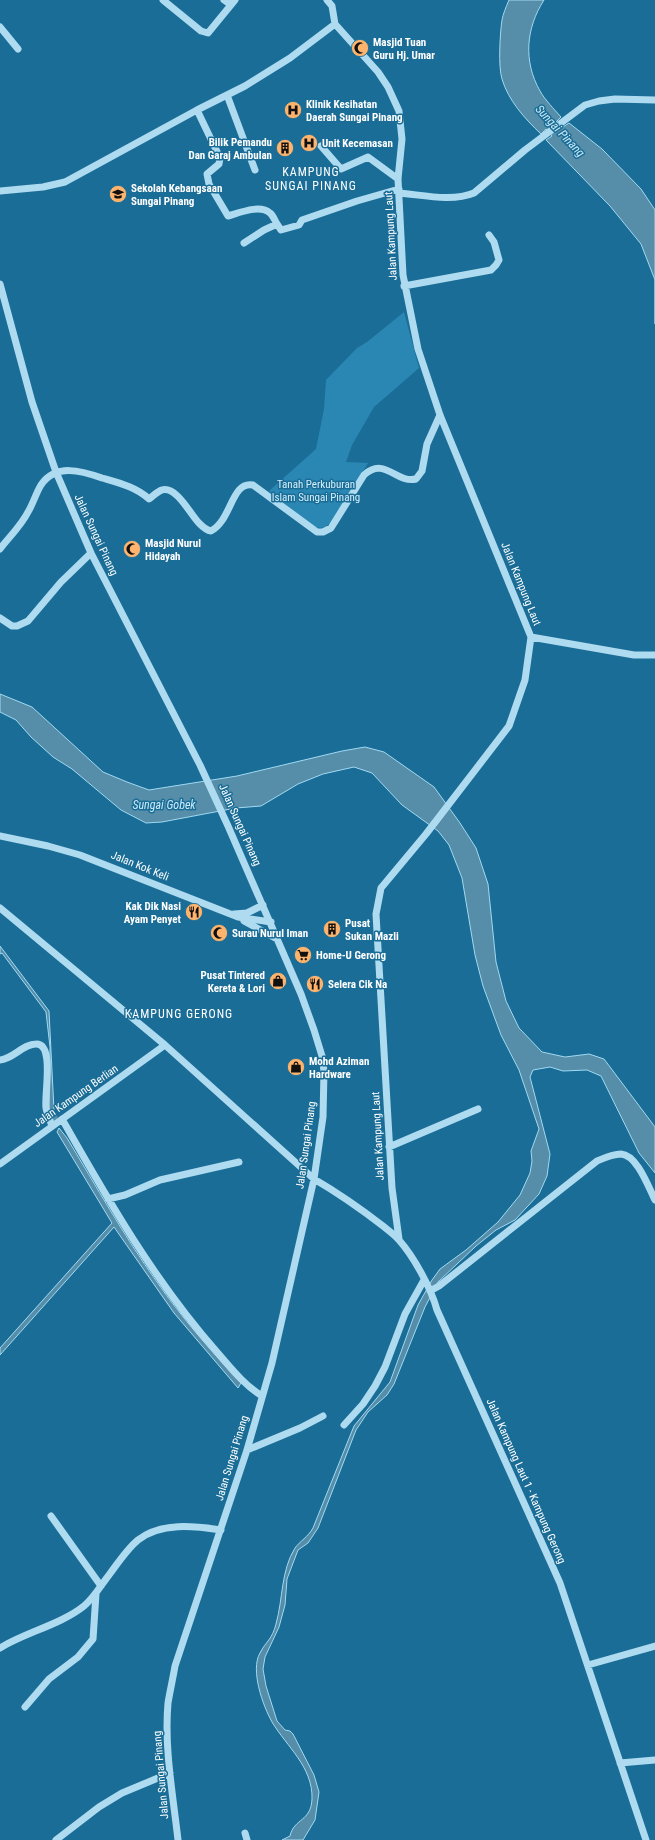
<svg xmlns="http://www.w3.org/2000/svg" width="655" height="1840" viewBox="0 0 655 1840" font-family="'Roboto Condensed',sans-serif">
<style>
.green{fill:#2a87b3}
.water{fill:#568ea9;stroke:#a1d9f2}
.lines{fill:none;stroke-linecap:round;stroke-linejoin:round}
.canal{stroke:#568ea9;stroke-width:8}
.minor{stroke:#aedbf0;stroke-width:7}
.labels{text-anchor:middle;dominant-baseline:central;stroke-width:3;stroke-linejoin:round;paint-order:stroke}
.poi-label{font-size:11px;font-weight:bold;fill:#fff;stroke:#1a6d97;text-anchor:start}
.street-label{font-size:11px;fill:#fff;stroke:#1a6d97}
.park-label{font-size:11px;fill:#d5effb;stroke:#1a6d97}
.water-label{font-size:12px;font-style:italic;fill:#ccebf9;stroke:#1a6d97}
.neighbourhood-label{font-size:12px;letter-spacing:1px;fill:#fff;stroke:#1a6d97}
</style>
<rect width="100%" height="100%" fill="#1a6d97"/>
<!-- green -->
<path class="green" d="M 404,312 L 419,368 L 374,407 L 352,445 L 346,462 L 368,463 L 333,521 C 326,527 323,529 314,527 L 269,491 L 316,449 L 324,409 L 326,380 L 357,348 L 367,342 Z"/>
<!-- water -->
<path class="water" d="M 509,0 L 544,0 C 526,28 523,61 540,91 C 545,100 554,109 561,117 L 552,126 L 557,131 L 569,123 L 602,149 L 641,189 L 655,210 L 655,324 L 655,280 L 641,244 L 610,206 L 546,140 L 552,136 L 546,129 L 541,134 C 525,119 508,100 502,79 C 498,67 500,33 502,20 C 503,14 506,7 509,0 Z
M 0,694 L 32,707 L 103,772 L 127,782 L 149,790 L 237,776 L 342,751 L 365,747 L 384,752 L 434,787 L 460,823 L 476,848 L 488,884 L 496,962 L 506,1001 L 519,1028 L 542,1052 L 565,1057 L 589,1054 L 604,1059 L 655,1127 L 655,1173 L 639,1153 L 601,1076 L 587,1070 L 563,1071 L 550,1067 L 533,1070 L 530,1077 L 550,1154 L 547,1176 L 539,1194 L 515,1220 L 496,1230 L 476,1246 L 438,1282 L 425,1307 L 394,1384 L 387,1395 L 368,1412 L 356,1430 L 318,1528 L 308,1543 L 298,1550 L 287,1579 L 285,1605 L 279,1627 L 265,1657 L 263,1669 L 266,1686 L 277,1721 L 285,1730 L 290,1731 L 293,1734 L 314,1775 L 319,1792 L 315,1820 L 303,1840 L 282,1840 L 290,1836 C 294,1818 311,1822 312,1799 C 313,1767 287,1747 272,1722 C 263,1706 250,1670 260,1653 C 266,1641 272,1640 276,1624 C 283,1599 281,1570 295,1548 C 300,1541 308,1537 313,1528 L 354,1426 L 390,1382 L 418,1305 L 432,1280 L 440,1269 L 466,1250 L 498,1222 L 520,1195 L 530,1173 L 532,1161 L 531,1151 L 539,1129 L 519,1070 L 501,1035 L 483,986 L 475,955 L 462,878 L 449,845 L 438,831 L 402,805 L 372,773 L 354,767 L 323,774 L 298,784 L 261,806 L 236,808 L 162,822 L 146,823 L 121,810 L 72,769 L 53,757 L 31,737 L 16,720 L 0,712 Z
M 0,946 L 49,1011 L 54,1110 L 52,1114 L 49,1111 L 50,1047 L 46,1012 L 2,953 L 0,954 Z
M 59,1128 L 67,1138 C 96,1186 124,1236 157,1282 C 182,1318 211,1351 241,1383 L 238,1388 L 174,1313 L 114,1227 L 0,1355 L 0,1348 L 112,1223 L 57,1132 Z"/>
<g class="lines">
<!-- canal -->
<path class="canal" d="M 52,1114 L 54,1119"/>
<!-- minor -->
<path class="minor" d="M 163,0 L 201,31 L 208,33 L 235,0
M 224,0 L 231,5
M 327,0 L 332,6 L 335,24 L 378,72 L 388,87 L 399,111 L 402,139 L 398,179 L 403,275 L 418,349 L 440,415 L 531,637 L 525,680 L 509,726 L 426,834 L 381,888 L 376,914 L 392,1188 L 399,1239
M 0,27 L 18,49
M 227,95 L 255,170
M 197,110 L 220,158 L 219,164 L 207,174 L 209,184 L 228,216 C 239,213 260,204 270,213 C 273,215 275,221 277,224
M 321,146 L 341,169 L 368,157 L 398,179
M 0,191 L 43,187 L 65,182 L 197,110 L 245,86 L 290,58 L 335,24
M 399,193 C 423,195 452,202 474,193 L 525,150 L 585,105 L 599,101 L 615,99 L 655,100
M 244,243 L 264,230 L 277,224 L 281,230 L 299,225 L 302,220 L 357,201 L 399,189
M 0,284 L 32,402 L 56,472 L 91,553 L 200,765 L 228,826 L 301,994 L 314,1030 L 322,1056 L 324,1071 L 323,1117 L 314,1179 L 272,1363 L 247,1450 L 175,1666 C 173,1678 170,1691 168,1703 C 164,1748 173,1795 178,1840
M 404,286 L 491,270 L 496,265 L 499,260 L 494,242 L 489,235
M 0,549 C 9,537 21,526 28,512 C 33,504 36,493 41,485 C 56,463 82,471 102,478 C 119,483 136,487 149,499 C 153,496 158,491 162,490 C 176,486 189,512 198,522 C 202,526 205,530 211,531 C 232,520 231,481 253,485 L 317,532 L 323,532 L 331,528 L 364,475 C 385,456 396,484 416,479 L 422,471 L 427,444 L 440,415
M 0,618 L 12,626 L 17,626 L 28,621 L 61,582 L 91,553
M 531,637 L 634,655 L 655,655
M 0,836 L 48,846 L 80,855 L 238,917 L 271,922
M 0,908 L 165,1045 L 314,1179 C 338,1193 361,1209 383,1226 C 388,1230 395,1235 399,1240 C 414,1257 431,1288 437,1310 L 560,1583 L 646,1840
M 234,914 L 247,913 L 263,905
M 244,921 L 277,939
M 0,1060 C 13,1059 23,1044 36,1044 C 55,1043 44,1096 46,1108 C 47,1114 50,1120 52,1126
M 62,1119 C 108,1200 155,1282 217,1352 C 231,1368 244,1385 262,1396
M 389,1147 L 478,1109
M 0,1164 L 165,1045
M 108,1199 L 125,1195 L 160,1180 L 239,1162
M 430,1291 L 439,1286 L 597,1161 C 604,1158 613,1154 621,1154 C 637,1155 648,1186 655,1200
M 344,1425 L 363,1404 L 375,1386 L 385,1367 L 405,1314 L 424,1280
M 247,1450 L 300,1428 L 323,1416
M 51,1516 L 101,1586
M 0,1648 C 26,1632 60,1625 84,1606 C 94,1598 101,1585 109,1575 C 118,1563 127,1549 138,1540 C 161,1522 194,1526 221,1530
M 588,1665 L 655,1646
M 25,1707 L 49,1679 L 78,1657 L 93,1639 L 96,1594
M 620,1763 L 655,1760
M 245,1833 L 247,1840
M 56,1840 L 99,1807 L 122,1793 L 170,1773"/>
</g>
<!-- icons -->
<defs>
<symbol id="mosque-disc" viewBox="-11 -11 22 22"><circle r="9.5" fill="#ffb46e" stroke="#1a6d97"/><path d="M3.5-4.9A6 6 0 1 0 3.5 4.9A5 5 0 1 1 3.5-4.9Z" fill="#111"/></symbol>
<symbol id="hospital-disc" viewBox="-11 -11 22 22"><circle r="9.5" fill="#ffb46e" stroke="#1a6d97"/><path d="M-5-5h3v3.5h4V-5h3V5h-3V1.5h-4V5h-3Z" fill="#111"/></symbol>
<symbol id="building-disc" viewBox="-11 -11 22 22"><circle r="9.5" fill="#ffb46e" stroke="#1a6d97"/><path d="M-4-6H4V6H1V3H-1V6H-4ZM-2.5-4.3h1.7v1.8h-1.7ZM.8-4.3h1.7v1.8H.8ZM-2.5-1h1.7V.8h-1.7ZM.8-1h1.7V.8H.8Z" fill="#111"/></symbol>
<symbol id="school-disc" viewBox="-11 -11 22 22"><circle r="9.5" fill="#ffb46e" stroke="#1a6d97"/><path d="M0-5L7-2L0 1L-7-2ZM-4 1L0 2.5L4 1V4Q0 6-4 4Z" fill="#111"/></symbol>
<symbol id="restaurant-disc" viewBox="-11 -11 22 22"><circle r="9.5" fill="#ffb46e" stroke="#1a6d97"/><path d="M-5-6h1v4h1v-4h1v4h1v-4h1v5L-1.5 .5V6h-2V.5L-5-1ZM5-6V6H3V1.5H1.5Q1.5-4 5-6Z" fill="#111"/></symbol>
<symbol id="supermarket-disc" viewBox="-11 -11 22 22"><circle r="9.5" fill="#ffb46e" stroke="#1a6d97"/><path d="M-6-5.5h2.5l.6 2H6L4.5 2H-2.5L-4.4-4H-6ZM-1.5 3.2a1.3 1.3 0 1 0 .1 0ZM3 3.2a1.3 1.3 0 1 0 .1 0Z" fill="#111"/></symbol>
<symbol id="shop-disc" viewBox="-11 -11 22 22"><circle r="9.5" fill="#ffb46e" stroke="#1a6d97"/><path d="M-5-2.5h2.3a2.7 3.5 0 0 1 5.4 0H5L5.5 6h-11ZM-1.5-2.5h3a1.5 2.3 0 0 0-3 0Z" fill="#111"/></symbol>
</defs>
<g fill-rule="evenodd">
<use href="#mosque-disc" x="350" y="38" width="20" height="20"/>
<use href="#hospital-disc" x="283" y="100" width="20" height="20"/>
<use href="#hospital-disc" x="299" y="133" width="20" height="20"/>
<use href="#building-disc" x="275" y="138" width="20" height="20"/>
<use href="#school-disc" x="108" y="184" width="20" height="20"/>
<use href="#mosque-disc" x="122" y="539" width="20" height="20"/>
<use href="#restaurant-disc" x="184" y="902" width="20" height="20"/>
<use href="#building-disc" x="322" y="919" width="20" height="20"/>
<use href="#mosque-disc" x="209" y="923" width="20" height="20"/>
<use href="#supermarket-disc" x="293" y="945" width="20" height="20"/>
<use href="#shop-disc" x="268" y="971" width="20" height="20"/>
<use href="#restaurant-disc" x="305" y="974" width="20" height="20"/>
<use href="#shop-disc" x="286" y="1057" width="20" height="20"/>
</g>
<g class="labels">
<!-- poi labels -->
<g class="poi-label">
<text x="373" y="42">Masjid Tuan<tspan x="373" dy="13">Guru Hj. Umar</tspan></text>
<text x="306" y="104">Klinik Kesihatan<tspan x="306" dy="13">Daerah Sungai Pinang</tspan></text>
<text x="272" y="142" text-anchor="end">Bilik Pemandu<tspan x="272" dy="13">Dan Garaj Ambulan</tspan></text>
<text x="322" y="143">Unit Kecemasan</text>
<text x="131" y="188">Sekolah Kebangsaan<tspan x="131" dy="13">Sungai Pinang</tspan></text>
<text x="145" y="543">Masjid Nurul<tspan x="145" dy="13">Hidayah</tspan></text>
<text x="181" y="906" text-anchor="end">Kak Dik Nasi<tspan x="181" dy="13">Ayam Penyet</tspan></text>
<text x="345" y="923">Pusat<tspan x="345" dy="13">Sukan Mazli</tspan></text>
<text x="232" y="933">Surau Nurul Iman</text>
<text x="316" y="955">Home-U Gerong</text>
<text x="265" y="975" text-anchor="end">Pusat Tintered<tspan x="265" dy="13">Kereta &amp; Lori</tspan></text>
<text x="328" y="984">Selera Cik Na</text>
<text x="309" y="1061">Mohd Aziman<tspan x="309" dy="13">Hardware</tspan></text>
</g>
<!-- street labels -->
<g class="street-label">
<text transform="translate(391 236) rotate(-93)">Jalan Kampung Laut</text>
<text transform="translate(96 535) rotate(65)">Jalan Sungai Pinang</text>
<text transform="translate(521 584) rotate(68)">Jalan Kampung Laut</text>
<text transform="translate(240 825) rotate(66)">Jalan Sungai Pinang</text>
<text transform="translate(140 866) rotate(22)">Jalan Kok Keli</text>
<text transform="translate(76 1096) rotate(-35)">Jalan Kampung Berlian</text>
<text transform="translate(378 1136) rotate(-93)">Jalan Kampung Laut</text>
<text transform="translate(306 1145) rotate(-82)">Jalan Sungai Pinang</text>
<text transform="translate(232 1458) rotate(-73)">Jalan Sungai Pinang</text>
<text transform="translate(526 1481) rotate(66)">Jalan Kampung Laut 1 - Kampung Gerong</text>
<text transform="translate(161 1775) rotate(-95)">Jalan Sungai Pinang</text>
</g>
<!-- park labels -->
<g class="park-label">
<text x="316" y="484">Tanah Perkuburan<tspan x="316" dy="13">Islam Sungai Pinang</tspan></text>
</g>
<!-- water labels -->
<g class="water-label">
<text transform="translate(560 131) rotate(47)">Sungai Pinang</text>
<text x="164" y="805">Sungai Gobek</text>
</g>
<!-- neighbourhood labels -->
<g class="neighbourhood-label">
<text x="311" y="172">KAMPUNG<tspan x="311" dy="14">SUNGAI PINANG</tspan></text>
<text x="179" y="1014">KAMPUNG GERONG</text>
</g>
</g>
</svg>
